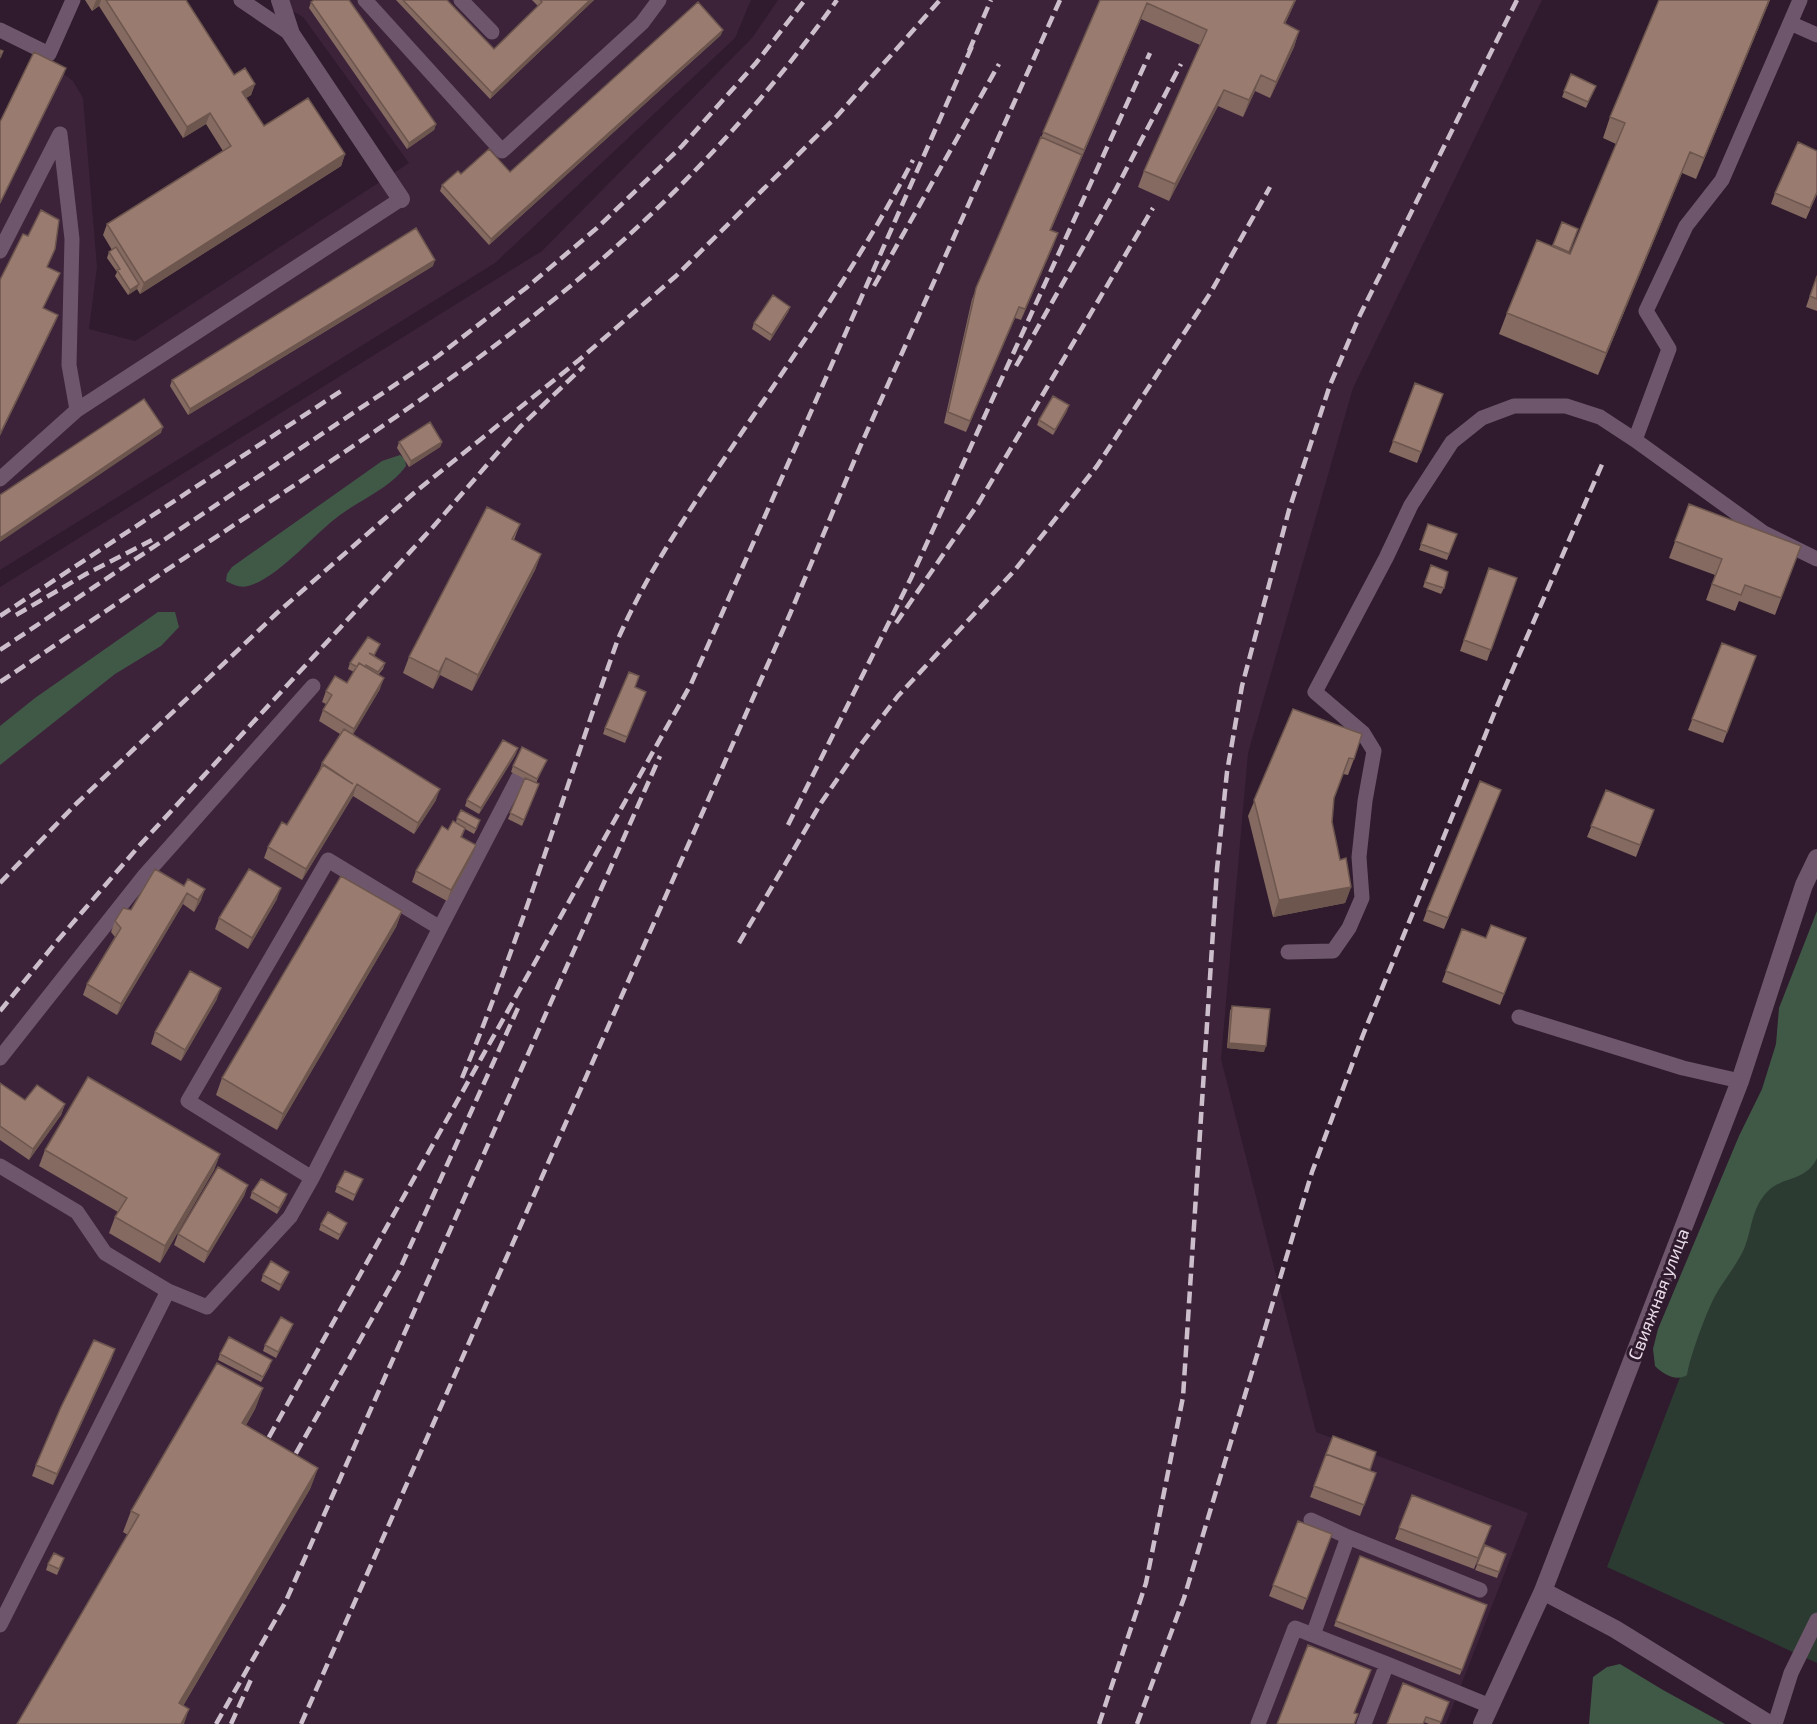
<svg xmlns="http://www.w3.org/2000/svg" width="1817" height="1724" viewBox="0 0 1817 1724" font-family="'Exo 2',sans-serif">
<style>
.built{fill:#3c233a}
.green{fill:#2c3b31}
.forest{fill:#405947}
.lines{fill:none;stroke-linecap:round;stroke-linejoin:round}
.lane{stroke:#6e576c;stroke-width:15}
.street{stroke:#6e576c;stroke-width:18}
.rail{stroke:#cdbecc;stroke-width:4.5;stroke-dasharray:12 6;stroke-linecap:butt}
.wall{fill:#846a60}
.shaded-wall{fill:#6c564e}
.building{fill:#9a7b70;stroke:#6c564e;stroke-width:1.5}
.labels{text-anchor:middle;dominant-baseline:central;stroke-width:6;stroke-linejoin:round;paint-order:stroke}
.street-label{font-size:18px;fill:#eadce9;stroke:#2f1b2d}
</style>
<rect width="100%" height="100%" fill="#2f1b2d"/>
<!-- built -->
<path class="built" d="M 273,0 L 751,0 L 735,38 L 495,263 L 0,570 L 0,123 L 32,58 L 64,74 L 73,81 L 83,98 L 97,267 L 89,329 L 135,341 L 409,163 L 303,17 Z
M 778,0 L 1542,0 L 1353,388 L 1248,753 L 1221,1059 L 1316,1432 L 1528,1513 L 1446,1724 L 0,1724 L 0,587 L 542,251 L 752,38 Z"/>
<!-- green -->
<path class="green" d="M 1817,1021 L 1817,1663 L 1607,1567 Z"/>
<!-- forest -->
<path class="forest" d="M 400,455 L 405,459 L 406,466 C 390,488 362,499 340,515 C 315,533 277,579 248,586 C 240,588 234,585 226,581 L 227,574 L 232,567 L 382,461 Z
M 158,612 L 175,612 L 179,627 L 161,646 L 115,674 L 0,765 L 0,726 L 35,698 Z
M 1817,911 L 1817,1158 C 1805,1183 1782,1175 1766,1193 C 1751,1210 1752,1230 1744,1249 C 1736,1266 1724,1280 1715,1296 C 1706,1313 1690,1356 1687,1375 C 1676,1382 1663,1374 1655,1366 L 1653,1349 L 1658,1329 L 1739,1136 L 1762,1089 L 1776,1044 L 1779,1008 Z
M 1620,1664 L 1663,1690 L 1725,1724 L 1589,1724 L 1593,1677 L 1607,1667 Z"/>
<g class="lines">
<!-- lane -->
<path class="lane" d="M 241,0 L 291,34
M 365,0 L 502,151 L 642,23 L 659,0
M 461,0 L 492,32
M 1790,23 L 1817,35
M 0,30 L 49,54 L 73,0
M 0,251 L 60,134 L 72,239 L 69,365 L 77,410
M 1635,440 L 1669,349 L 1646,311 L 1686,226 L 1722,180 L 1800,0
M 0,479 L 77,410 L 401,199
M 440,928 L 518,778
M 1288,952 L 1333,951 L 1349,928 L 1362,898 L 1359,857 L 1365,801 L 1374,751 L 1363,733 L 1315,692 L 1386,558 L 1411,505 L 1452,442 L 1482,418 L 1514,406 L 1566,406 L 1600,417 L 1635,440 L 1764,533 L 1817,559
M 1519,1017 L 1683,1068 L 1740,1081
M 0,1058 L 145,875 L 313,686
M 0,1166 L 77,1212 L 105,1253 L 168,1291 L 207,1307 L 290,1217 L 312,1178 L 440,928 L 328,860 L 188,1101 L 312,1178
M 1311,1520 L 1348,1537
M 0,1625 L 168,1291
M 1313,1635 L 1348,1537 L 1480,1590
M 1258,1724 L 1295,1628 L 1387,1664
M 1364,1724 L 1387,1664 L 1490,1706
M 1775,1724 L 1791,1673 L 1817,1620"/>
<!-- street -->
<path class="street" d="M 280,0 L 291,34 L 401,199
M 1543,1591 L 1615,1629 L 1769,1724
M 1482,1724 L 1543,1591 L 1740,1081 L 1804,885 L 1817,858"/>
<!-- rail -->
<path class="rail" d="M 969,51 L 991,0
M 874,286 L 999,64
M 1016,366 L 1116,189 L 1181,64
M 16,615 L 86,574 L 152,540
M 0,616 L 341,391
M 896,623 L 978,504 L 1153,208
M 0,650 L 438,356 L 526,288 L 597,228 L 682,146 L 756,63 L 805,0
M 0,682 C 74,633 148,582 222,533 C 336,458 451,383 557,297 C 663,211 758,111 837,0
M 788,825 L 911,578 L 1150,53
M 0,883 L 76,804 L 277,613 L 414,493 L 579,360 L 676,276 L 837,116 L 940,0
M 739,943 L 821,803 L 862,743 L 898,696 L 1015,570 L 1097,466 L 1211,292 L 1270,187
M 0,1011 L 58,940 L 139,846 L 433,527 L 520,427 L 584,366
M 462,1078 C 522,935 566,785 618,639 C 652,562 700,495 747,425 C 805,340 865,252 913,160
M 260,1453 L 691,684 L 973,44
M 287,1469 L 399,1271 L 518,1008
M 216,1724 L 285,1603 L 660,756
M 231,1724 L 253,1675
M 301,1724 L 790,614 L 860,447 L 1060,0
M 1099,1724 L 1146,1583 L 1183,1397 L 1217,869 L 1227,772 L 1242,686 L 1289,510 L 1330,385 L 1360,315 L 1517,0
M 1137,1724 L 1184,1598 L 1312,1172 L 1363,1035 L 1500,699 L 1603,462"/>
</g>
<!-- wall -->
<path class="wall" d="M 85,0 L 186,0 L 234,75 L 255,84 L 251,95 L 246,98 L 264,126 L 345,154 L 341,166 L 140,294 L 137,289 L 128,295 L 115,276 L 117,272 L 107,258 L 109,252 L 112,250 L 103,235 L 107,224 L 223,151 L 206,124 L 183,138 L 99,6 L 92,11 Z
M 396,0 L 447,0 L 494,49 L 538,6 L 532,0 L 594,0 L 490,99 Z
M 1100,0 L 1296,0 L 1285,24 L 1299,31 L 1294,47 L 1270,98 L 1255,91 L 1243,117 L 1218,106 L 1169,201 L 1138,187 L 1144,171 L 1200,45 L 1141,19 L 1051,230 L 1054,244 L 1021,320 L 1015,318 L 966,432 L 944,423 L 972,299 Z
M 1659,0 L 1770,0 L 1696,179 L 1682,173 L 1598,375 L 1499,334 L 1507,313 L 1552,246 L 1562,222 L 1578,229 L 1569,253 L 1570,254 L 1616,144 L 1603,138 L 1610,117 Z
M 311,2 L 436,124 L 434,130 L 407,149 L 309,8 Z
M 721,35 L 489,245 L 440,191 L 442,185 L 461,174 L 510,172 Z
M 1571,74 L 1596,86 L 1586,108 L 1562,97 Z
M 1775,193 L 1817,194 L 1806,219 L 1771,204 Z
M 433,266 L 188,415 L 170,386 L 172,380 Z
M 1817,275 L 1817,311 L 1806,307 Z
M 790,307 L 788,312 L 770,341 L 752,329 L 754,323 Z
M 1415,383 L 1443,394 L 1417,463 L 1389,452 Z
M 1067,411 L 1053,435 L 1037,425 L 1039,420 Z
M 399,442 L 442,442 L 440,447 L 409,467 L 397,448 Z
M 1689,504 L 1801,546 L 1775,615 L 1739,601 L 1735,611 L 1706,600 L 1715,575 L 1669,558 Z
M 520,524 L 514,540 L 541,554 L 535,570 L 472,691 L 440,675 L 433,689 L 403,673 L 409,657 Z
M 1428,524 L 1457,534 L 1447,560 L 1419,550 Z
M 1431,565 L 1444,588 L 1441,594 L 1423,587 Z
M 1489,568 L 1517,578 L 1487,661 L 1460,651 Z
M 1722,643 L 1756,656 L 1723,743 L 1688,730 Z
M 380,644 L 374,657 L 385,663 L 383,669 L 378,675 L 380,689 L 353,734 L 436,800 L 414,834 L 353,796 L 302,880 L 264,858 L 268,847 L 287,825 L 319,771 L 322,763 L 340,734 L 319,721 L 323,710 L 326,704 L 322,702 L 326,691 L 347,683 L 354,672 L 348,669 L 350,663 Z
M 635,687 L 646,692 L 625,743 L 603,734 L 605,728 Z
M 1293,709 L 1354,759 L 1348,775 L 1343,774 L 1334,799 L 1332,822 L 1340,860 L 1351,887 L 1345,903 L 1273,917 L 1248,816 Z
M 516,754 L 479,814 L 465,806 L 467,800 Z
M 547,760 L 536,783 L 539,784 L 522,826 L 508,819 L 525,779 L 511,772 L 513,766 Z
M 1501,790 L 1444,929 L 1423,921 L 1427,910 Z
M 1606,790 L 1654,810 L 1636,857 L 1587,837 Z
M 457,818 L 478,826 L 474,834 L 465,829 L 462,837 L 472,856 L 447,901 L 412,882 L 416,871 L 456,822 Z
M 155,869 L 201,900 L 194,912 L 183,904 L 117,1015 L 83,995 L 87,984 L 115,937 L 111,932 L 115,921 L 131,910 Z
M 277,899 L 248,949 L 215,929 L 219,918 Z
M 402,911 L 396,927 L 277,1130 L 216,1095 L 222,1078 Z
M 1462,929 L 1486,938 L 1526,938 L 1500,1005 L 1442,982 Z
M 217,999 L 181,1061 L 151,1044 L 155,1032 Z
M 1232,1006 L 1264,1052 L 1227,1048 L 1230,1011 Z
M 0,1083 L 25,1100 L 65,1104 L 61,1115 L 29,1160 L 0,1140 Z
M 45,1150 L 220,1154 L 214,1170 L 160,1263 L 109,1233 L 115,1217 L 118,1212 L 39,1166 Z
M 363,1179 L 353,1201 L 335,1192 L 337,1186 Z
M 248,1185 L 244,1196 L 204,1263 L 174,1245 L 178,1234 Z
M 252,1192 L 287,1194 L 285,1200 L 277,1214 L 250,1198 Z
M 321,1224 L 345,1228 L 338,1240 L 319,1230 Z
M 289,1272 L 287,1277 L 279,1291 L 261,1281 L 263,1275 Z
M 293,1324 L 291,1329 L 276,1358 L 263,1351 L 265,1345 Z
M 115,1349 L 111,1360 L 53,1485 L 32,1476 L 36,1465 Z
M 220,1354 L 270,1366 L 261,1382 L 218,1360 Z
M 263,1388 L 255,1409 L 246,1425 L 318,1468 L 310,1489 L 183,1706 L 128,1535 L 123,1532 L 131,1511 Z
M 1333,1436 L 1370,1470 L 1376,1473 L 1360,1516 L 1310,1497 Z
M 1412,1495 L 1491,1526 L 1474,1569 L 1395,1539 Z
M 1298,1521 L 1332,1534 L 1303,1610 L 1269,1596 Z
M 1485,1545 L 1506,1554 L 1497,1578 L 1475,1570 Z
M 1360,1556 L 1487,1605 L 1460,1675 L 1334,1626 Z
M 64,1558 L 57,1575 L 46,1570 L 48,1564 Z
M 1449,1702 L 1440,1724 L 1429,1724 L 1424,1722 L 1387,1724 Z"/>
<!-- shaded-wall -->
<path class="shaded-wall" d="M 96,0 L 101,0 L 99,6 L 92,11 Z
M 590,0 L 594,0 L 490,99 L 492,93 Z
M 1295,0 L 1296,0 L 1278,39 L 1284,23 Z
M 1769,0 L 1770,0 L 1696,179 L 1704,158 Z
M 1147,3 L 1141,19 L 1046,241 L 1084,150 Z
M 723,30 L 721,35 L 489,245 L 491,239 Z
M 1299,31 L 1294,47 L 1270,98 L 1276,82 Z
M 66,68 L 64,74 L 0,204 L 0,203 Z
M 1261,75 L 1255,91 L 1243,117 L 1249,100 Z
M 255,84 L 251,95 L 238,103 L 242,92 Z
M 1224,90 L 1218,106 L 1169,201 L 1175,184 Z
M 210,113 L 206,124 L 183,138 L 187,127 Z
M 436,124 L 434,130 L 407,149 L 409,143 Z
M 1690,152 L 1682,173 L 1598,375 L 1606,353 Z
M 345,154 L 341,166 L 140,294 L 144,283 Z
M 1058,233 L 1054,244 L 1021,320 L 1025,309 Z
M 435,260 L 433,266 L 188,415 L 190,409 Z
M 139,284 L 137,289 L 128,295 L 130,290 Z
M 790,307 L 788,312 L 770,341 L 772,335 Z
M 1019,307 L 1015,318 L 966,432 L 970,421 Z
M 58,315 L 56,321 L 0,436 L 0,434 Z
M 1069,405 L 1067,411 L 1053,435 L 1055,430 Z
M 163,427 L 161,433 L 0,542 L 0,538 Z
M 442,442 L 440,447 L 409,467 L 411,461 Z
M 541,554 L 535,570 L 472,691 L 478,675 Z
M 446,658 L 440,675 L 433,689 L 439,672 Z
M 384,678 L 380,689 L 350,740 L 354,729 Z
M 518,748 L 516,754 L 479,814 L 481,808 Z
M 357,784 L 353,796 L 302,880 L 306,869 Z
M 440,789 L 436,800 L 414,834 L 418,823 Z
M 476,845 L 472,856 L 447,901 L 451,890 Z
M 1351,887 L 1345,903 L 1273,917 L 1279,900 Z
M 281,888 L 277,899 L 248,949 L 252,938 Z
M 205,889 L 201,900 L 194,912 L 198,900 Z
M 187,893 L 183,904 L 117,1015 L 121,1004 Z
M 402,911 L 396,927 L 277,1130 L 283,1114 Z
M 221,988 L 217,999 L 181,1061 L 185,1050 Z
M 1229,1043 L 1266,1046 L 1264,1052 L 1227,1048 Z
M 65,1104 L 61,1115 L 29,1160 L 33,1149 Z
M 220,1154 L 214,1170 L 160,1263 L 165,1246 Z
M 248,1185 L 244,1196 L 204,1263 L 208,1252 Z
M 287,1194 L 285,1200 L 277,1214 L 279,1208 Z
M 289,1272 L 287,1277 L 279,1291 L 281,1285 Z
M 293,1324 L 291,1329 L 276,1358 L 278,1352 Z
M 115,1349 L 111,1360 L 53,1485 L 57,1474 Z
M 263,1388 L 255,1409 L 235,1445 L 242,1423 Z
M 318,1468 L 310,1489 L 172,1724 L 179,1703 Z
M 189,1709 L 184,1724 L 181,1724 Z"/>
<!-- building -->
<path class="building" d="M 106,0 L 186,0 L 234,75 L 245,68 L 255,84 L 242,92 L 264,126 L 308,98 L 345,154 L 144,283 L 107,224 L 231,146 L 210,113 L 187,127 Z
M 314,0 L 349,0 L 436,124 L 409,143 L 311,2 Z
M 403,0 L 447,0 L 494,49 L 542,2 L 540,0 L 590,0 L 492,93 Z
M 1100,0 L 1295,0 L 1284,23 L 1299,31 L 1276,82 L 1261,75 L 1249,100 L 1224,90 L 1175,184 L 1144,171 L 1207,30 L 1147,3 L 1084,150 L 1043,132 Z
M 1659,0 L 1769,0 L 1704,158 L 1690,152 L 1606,353 L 1507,313 L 1537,240 L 1570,254 L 1625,123 L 1610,117 Z
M 698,2 L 723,30 L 491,239 L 442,185 L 458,171 L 461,174 L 489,149 L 510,172 Z
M 0,50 L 3,51 L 0,58 Z
M 34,52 L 66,68 L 0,203 L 0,122 Z
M 1571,74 L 1596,86 L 1588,102 L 1564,91 Z
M 1041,137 L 1082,155 L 1050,230 L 1058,233 L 1025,309 L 1019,307 L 970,421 L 948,412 L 976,288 Z
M 1798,142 L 1817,151 L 1817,192 L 1810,208 L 1775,193 Z
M 41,210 L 59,220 L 55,249 L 47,267 L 60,273 L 43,308 L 58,315 L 0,434 L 0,280 L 23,234 L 28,236 Z
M 1562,222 L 1578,229 L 1569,252 L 1553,245 Z
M 416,228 L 435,260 L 190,409 L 172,380 Z
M 116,247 L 139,284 L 130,290 L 117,270 L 120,269 L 109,252 Z
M 1817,276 L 1817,299 L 1810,296 Z
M 773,295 L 790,307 L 772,335 L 754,323 Z
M 1415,383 L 1443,394 L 1421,452 L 1393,441 Z
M 1053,396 L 1069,405 L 1055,430 L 1039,420 Z
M 144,399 L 163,427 L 0,538 L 0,495 Z
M 430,422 L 442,442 L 411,461 L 399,442 Z
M 1689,504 L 1801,546 L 1781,598 L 1745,585 L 1741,595 L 1712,584 L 1722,559 L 1675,541 Z
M 487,507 L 520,524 L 512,539 L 541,554 L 478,675 L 446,658 L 439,672 L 409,657 Z
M 1428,524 L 1457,534 L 1449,554 L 1421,544 Z
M 1431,565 L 1448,572 L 1444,588 L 1425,582 Z
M 1489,568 L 1517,578 L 1491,650 L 1464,640 Z
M 368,637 L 380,644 L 374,655 L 369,653 L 385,663 L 378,672 L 366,665 L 365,667 L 359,663 L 357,667 L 350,663 Z
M 1722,643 L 1756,656 L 1727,732 L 1692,719 Z
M 359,663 L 384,678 L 354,729 L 323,710 L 332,695 L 326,691 L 335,676 L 347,683 Z
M 629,672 L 639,676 L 635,687 L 646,692 L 627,737 L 605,728 Z
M 1293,709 L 1362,734 L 1354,759 L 1349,758 L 1334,798 L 1332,822 L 1340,860 L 1346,858 L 1351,887 L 1279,900 L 1254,800 Z
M 344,729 L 440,789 L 418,823 L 357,784 L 306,869 L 268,847 L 282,822 L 287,825 L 323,765 L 353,784 L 322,763 Z
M 503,740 L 518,748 L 481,808 L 467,800 Z
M 522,747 L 547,760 L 537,779 L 513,766 Z
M 525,778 L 539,784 L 524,820 L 510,813 Z
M 1480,781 L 1501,790 L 1448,918 L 1427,910 Z
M 1606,790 L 1654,810 L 1640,845 L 1591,826 Z
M 461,810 L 480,820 L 476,829 L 457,818 Z
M 453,821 L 465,828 L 461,837 L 476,845 L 451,890 L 416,871 L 442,826 L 448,830 Z
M 155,869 L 184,886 L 188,879 L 205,889 L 198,900 L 187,893 L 121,1004 L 87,984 L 121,928 L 115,921 L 123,908 L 131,910 Z
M 249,869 L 281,888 L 252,938 L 219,918 Z
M 341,876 L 402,911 L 283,1114 L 222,1078 Z
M 1491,925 L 1526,938 L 1504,994 L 1446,971 L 1462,929 L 1486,938 Z
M 190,971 L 221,988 L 185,1050 L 155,1032 Z
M 1232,1006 L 1270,1009 L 1266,1046 L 1229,1043 Z
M 88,1077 L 220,1154 L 165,1246 L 115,1217 L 127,1198 L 45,1150 Z
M 0,1083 L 25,1100 L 37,1085 L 65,1104 L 33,1149 L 0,1126 Z
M 218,1167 L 248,1185 L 208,1252 L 178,1234 Z
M 345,1171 L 363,1179 L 355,1195 L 337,1186 Z
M 261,1179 L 287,1194 L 279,1208 L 252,1192 Z
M 328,1212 L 347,1223 L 340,1235 L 321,1224 Z
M 271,1261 L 289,1272 L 281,1285 L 263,1275 Z
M 281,1317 L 293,1324 L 278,1352 L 265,1345 Z
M 229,1337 L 272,1360 L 263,1377 L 220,1354 Z
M 94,1340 L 115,1349 L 57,1474 L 36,1465 L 61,1407 Z
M 217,1363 L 263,1388 L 242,1423 L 318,1468 L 179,1703 L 189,1709 L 181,1724 L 17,1724 L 139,1515 L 131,1511 Z
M 1333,1436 L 1376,1452 L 1370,1470 L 1326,1454 Z
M 1326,1454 L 1376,1473 L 1364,1505 L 1314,1486 Z
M 1412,1495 L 1491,1526 L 1478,1558 L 1399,1528 Z
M 1298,1521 L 1332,1534 L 1307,1599 L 1273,1585 Z
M 1485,1545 L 1506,1554 L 1499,1572 L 1477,1564 Z
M 54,1553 L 64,1558 L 59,1569 L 48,1564 Z
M 1360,1556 L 1487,1605 L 1462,1670 L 1336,1621 Z
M 1308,1645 L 1371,1670 L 1354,1713 L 1358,1714 L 1354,1724 L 1277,1724 Z
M 1403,1683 L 1449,1702 L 1441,1722 L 1426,1717 L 1423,1724 L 1387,1724 Z"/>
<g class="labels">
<!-- street labels -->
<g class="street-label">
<text transform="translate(1658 1294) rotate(-69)">Свияжная улица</text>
</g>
</g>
</svg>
